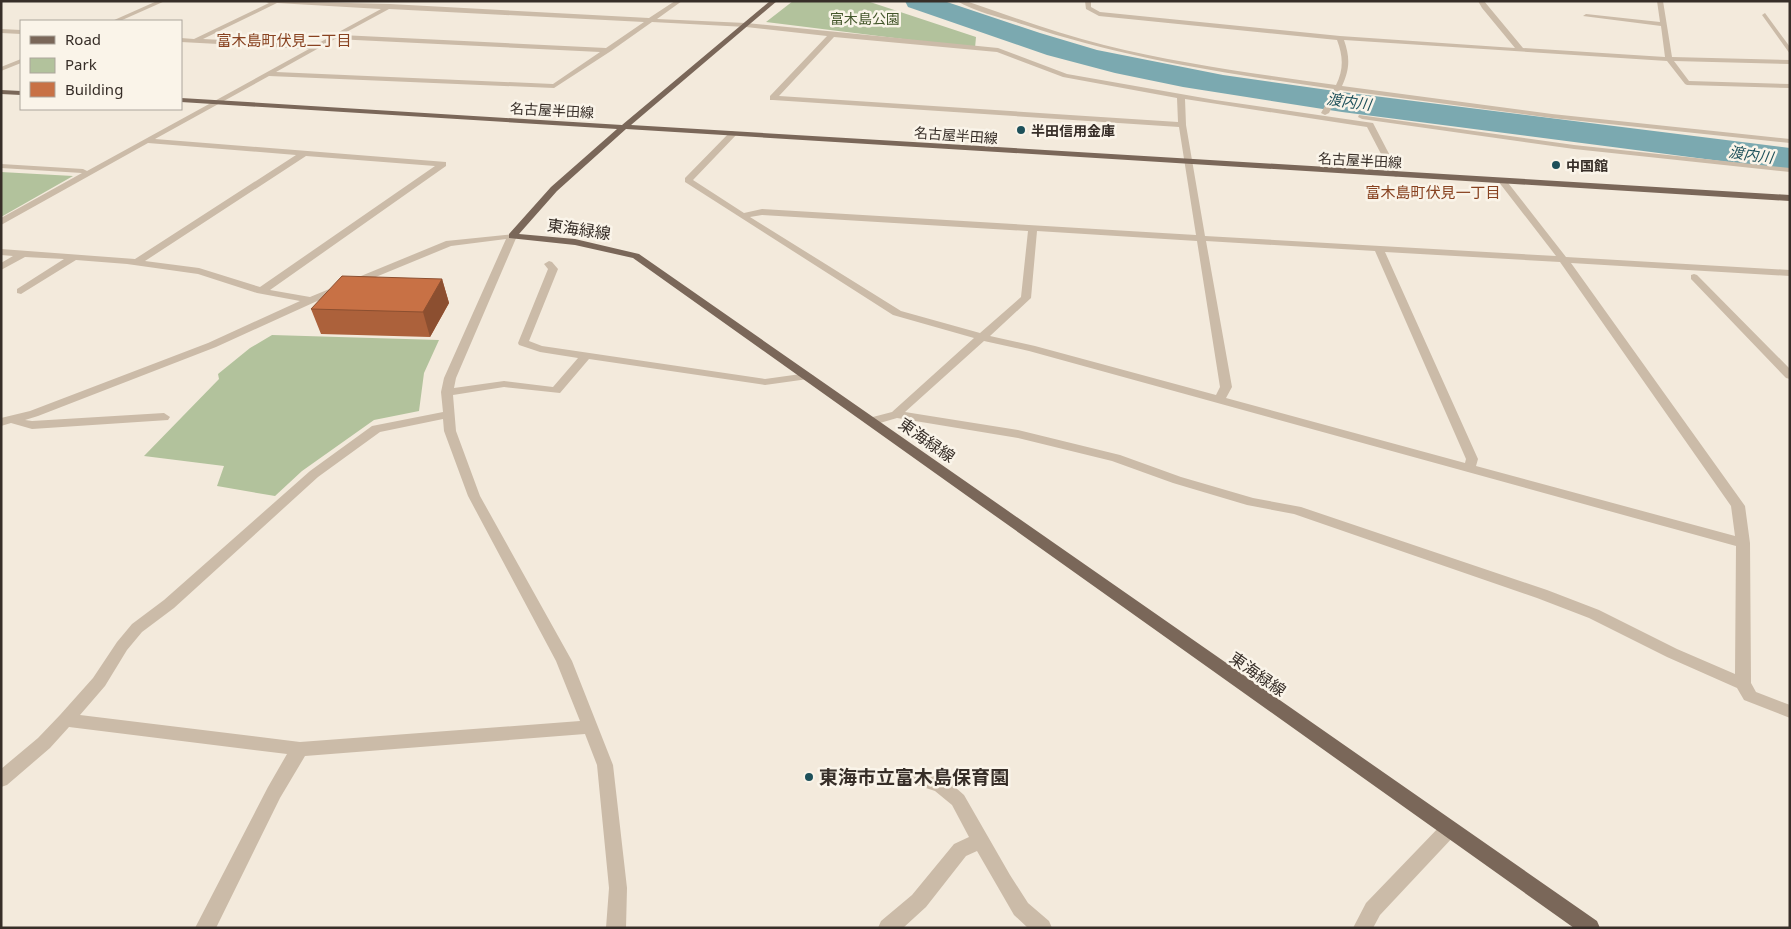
<svg xmlns="http://www.w3.org/2000/svg" width="1791" height="929" viewBox="0 0 1791 929" font-family="'Noto Sans','Noto Sans JP',sans-serif">
<style>
.green{fill:#b2c29c}
.lines{fill:none;stroke-linecap:round;stroke-linejoin:round}
.river{fill:#7ba9b0;fill-rule:evenodd}
.minor{fill:#cbbba8;fill-rule:evenodd}
.major{fill:#7a6759;fill-rule:evenodd}
.wall{fill:#ac613b}
.shaded-wall{fill:#8c4f30}
.building{fill:#c87145;stroke:#8c4f30}
.poi-dot{fill:#1d505a;stroke:#faf4e9;stroke-width:2}
.labels{text-anchor:middle;dominant-baseline:central;stroke-width:5;stroke-linejoin:round;paint-order:stroke}
.far-park-label{font-size:14px;fill:#43562b;stroke:#faf4e9}
.far-street-label{font-size:14px;fill:#372e28;stroke:#faf4e9}
.far-poi-label{font-size:14px;font-weight:bold;fill:#372e28;stroke:#faf4e9;text-anchor:start}
.far-neighbourhood-label{font-size:15px;fill:#884220;stroke:#faf4e9}
.far-water-label{font-size:15px;font-style:italic;fill:#1d505a;stroke:#faf4e9}
.street-label{font-size:16px;fill:#372e28;stroke:#faf4e9}
.near-poi-label{font-size:19px;font-weight:bold;fill:#372e28;stroke:#faf4e9;text-anchor:start}
</style>
<rect width="100%" height="100%" fill="#f3eadc"/>
<!-- green -->
<path class="green" d="M 793,1 L 867,1 L 976,37 L 975,48 L 766,22 Z
M 1,172 L 73,176 L 1,217 Z
M 272,335 L 439,340 L 424,373 L 419,411 L 374,420 L 302,471 L 275,496 L 217,486 L 224,466 L 144,456 L 219,379 L 218,374 L 250,348 Z"/>
<g class="lines">
<!-- river -->
<path class="river" d="M 905,1 L 944,1 L 1040,33 L 1097,50 L 1223,75 L 1342,92 L 1790,148 L 1790,170 L 1342,112 L 1183,87 L 1115,73 L 1047,55 L 908,7 Z"/>
<!-- minor -->
<path class="minor" d="M 157,1 L 165,1 L 120,21 L 112,21 Z
M 263,1 L 390,4 L 649,18 L 675,1 L 682,1 L 657,19 L 746,23 L 998,48 L 1067,74 L 1215,100 L 1373,123 L 1400,175 L 1396,177 L 1392,175 L 1367,127 L 1185,99 L 1186,125 L 1205,236 L 1556,256 L 1498,181 L 1502,178 L 1505,179 L 1566,257 L 1790,270 L 1790,276 L 1571,263 L 1745,506 L 1750,543 L 1751,683 L 1756,692 L 1790,705 L 1790,718 L 1744,700 L 1737,688 L 1667,657 L 1589,618 L 1537,598 L 1294,514 L 1247,505 L 1173,483 L 1112,461 L 1018,438 L 897,418 L 873,425 L 869,424 L 867,421 L 869,418 L 892,412 L 974,338 L 893,315 L 685,182 L 685,178 L 731,131 L 738,133 L 693,180 L 744,213 L 762,209 L 1196,235 L 1179,127 L 773,100 L 770,100 L 770,96 L 827,36 L 746,27 L 652,22 L 611,51 L 554,88 L 269,76 L 155,139 L 446,162 L 446,166 L 270,290 L 310,297 L 446,241 L 515,234 L 517,236 L 456,378 L 454,388 L 504,381 L 553,387 L 578,358 L 540,352 L 519,345 L 518,343 L 548,269 L 544,264 L 549,261 L 552,262 L 558,269 L 529,341 L 542,346 L 765,379 L 808,373 L 814,376 L 808,379 L 765,385 L 589,359 L 560,393 L 504,387 L 453,395 L 456,431 L 480,496 L 572,661 L 613,765 L 627,888 L 626,928 L 606,928 L 609,888 L 597,765 L 585,734 L 305,756 L 280,798 L 216,928 L 195,928 L 268,787 L 287,754 L 69,727 L 50,748 L 7,785 L 1,787 L 1,769 L 38,738 L 60,715 L 93,678 L 117,642 L 132,624 L 164,600 L 310,471 L 372,426 L 443,412 L 441,392 L 444,378 L 506,239 L 451,246 L 315,302 L 216,347 L 38,416 L 25,420 L 32,421 L 164,413 L 170,417 L 168,420 L 32,429 L 11,423 L 1,426 L 1,418 L 30,411 L 208,343 L 300,301 L 257,293 L 198,274 L 127,264 L 76,260 L 21,294 L 17,293 L 17,289 L 64,259 L 25,257 L 1,270 L 1,263 L 13,256 L 1,255 L 1,249 L 135,259 L 296,155 L 148,143 L 1,225 L 1,218 L 82,173 L 1,168 L 1,164 L 83,169 L 87,171 L 309,49 L 181,42 L 181,38 L 194,39 L 269,3 ZM 277,3 L 381,9 L 315,45 L 203,39 ZM 389,9 L 644,22 L 606,48 L 341,35 ZM 834,37 L 997,52 L 1063,77 L 1177,98 L 1178,122 L 779,96 ZM 335,39 L 600,52 L 553,84 L 276,72 ZM 306,156 L 435,166 L 260,287 L 199,268 L 145,261 ZM 762,215 L 1028,231 L 1021,297 L 980,333 L 901,311 L 750,217 ZM 1037,231 L 1197,241 L 1220,387 L 1216,395 L 1035,346 L 990,336 L 1031,298 ZM 1206,241 L 1375,251 L 1466,459 L 1465,463 L 1226,398 L 1232,387 ZM 1385,252 L 1560,262 L 1731,506 L 1735,536 L 1476,466 L 1478,459 ZM 984,341 L 1029,351 L 1736,546 L 1735,674 L 1677,649 L 1599,610 L 1547,590 L 1301,507 L 1253,498 L 1181,477 L 1120,455 L 1018,430 L 905,412 ZM 443,419 L 444,431 L 468,496 L 556,661 L 580,721 L 300,742 L 80,715 L 105,686 L 127,650 L 142,632 L 174,608 L 318,477 L 380,432 Z
M 957,1 L 966,1 C 1012,17 1057,33 1104,45 C 1180,64 1258,74 1336,85 C 1344,69 1343,56 1337,40 L 1099,16 L 1086,9 L 1085,1 L 1091,1 L 1091,7 L 1100,12 L 1340,36 L 1515,48 L 1482,8 L 1478,1 L 1484,1 L 1523,48 L 1665,57 L 1661,26 L 1583,16 L 1586,14 L 1660,22 L 1657,1 L 1663,1 L 1672,57 L 1790,60 L 1790,64 L 1674,61 L 1689,81 L 1790,84 L 1790,88 L 1687,85 L 1685,84 L 1667,61 L 1344,40 C 1350,57 1350,69 1342,86 L 1552,114 L 1790,139 L 1790,143 L 1552,118 L 1340,90 L 1329,113 L 1325,115 L 1321,113 L 1334,89 C 1230,74 1126,59 1025,25 C 1004,18 977,13 957,1 Z
M 1765,13 L 1790,47 L 1790,54 L 1762,15 Z
M 1,29 L 21,30 L 21,34 L 1,33 Z
M 21,59 L 21,63 L 1,71 L 1,67 Z
M 1359,115 L 1574,145 L 1790,168 L 1790,172 L 1574,149 L 1362,119 L 1358,117 Z
M 1694,274 L 1697,275 L 1790,369 L 1790,379 L 1786,378 L 1691,279 L 1691,275 Z
M 911,769 L 947,780 L 964,795 L 1010,875 L 1028,903 L 1049,921 L 1052,928 L 1028,928 L 1014,915 L 977,851 L 966,856 L 926,907 L 903,928 L 878,928 L 881,921 L 912,895 L 954,844 L 969,837 L 952,805 L 935,791 L 905,781 L 902,776 L 905,771 Z
M 1449,821 L 1455,823 L 1458,829 L 1455,835 L 1380,915 L 1373,928 L 1353,928 L 1366,903 L 1443,823 Z"/>
<!-- major -->
<path class="major" d="M 770,1 L 777,1 L 631,125 L 1790,195 L 1790,201 L 626,129 L 557,191 L 519,234 L 575,239 L 639,254 L 1597,921 L 1600,928 L 1574,928 L 633,258 L 575,245 L 509,238 L 509,234 L 551,187 L 617,129 L 181,102 L 181,98 L 622,125 Z
M 1,90 L 21,91 L 21,95 L 1,94 Z"/>
</g>
<!-- wall -->
<path class="wall" d="M 442,279 L 449,303 L 430,337 L 321,334 L 311,309 Z"/>
<!-- shaded-wall -->
<path class="shaded-wall" d="M 442,279 L 449,303 L 430,337 L 423,312 Z"/>
<!-- building -->
<path class="building" d="M 342,276 L 442,279 L 423,312 L 311,309 Z"/>
<!-- markers -->
<g class="poi-dot">
<circle cx="1021" cy="130" r="5"/>
<circle cx="1556" cy="165" r="5"/>
<circle cx="809" cy="777" r="5"/>
</g>
<g class="labels">
<!-- far-park labels -->
<g class="far-park-label">
<text x="865" y="18">富木島公園</text>
</g>
<!-- far-street labels -->
<g class="far-street-label">
<text transform="translate(552 110) rotate(3)">名古屋半田線</text>
<text transform="translate(956 135) rotate(4)">名古屋半田線</text>
<text transform="translate(1360 160) rotate(3)">名古屋半田線</text>
</g>
<!-- far-poi labels -->
<g class="far-poi-label">
<text x="1031" y="130">半田信用金庫</text>
<text x="1566" y="165">中国館</text>
</g>
<!-- far-neighbourhood labels -->
<g class="far-neighbourhood-label">
<text x="284" y="40">富木島町伏見二丁目</text>
<text x="1433" y="192">富木島町伏見一丁目</text>
</g>
<!-- far-water labels -->
<g class="far-water-label">
<text transform="translate(1349 101) rotate(8)">渡内川</text>
<text transform="translate(1751 154) rotate(8)">渡内川</text>
</g>
<!-- street labels -->
<g class="street-label">
<text transform="translate(579 229) rotate(8)">東海緑線</text>
<text transform="translate(927 440) rotate(35)">東海緑線</text>
<text transform="translate(1258 674) rotate(35)">東海緑線</text>
</g>
<!-- near-poi labels -->
<g class="near-poi-label">
<text x="819" y="777">東海市立富木島保育園</text>
</g>
</g>
<!-- border -->
<rect width="1791" height="929" fill="none" stroke="#372e28" stroke-width="5"/>
<!-- legend -->
<rect x="20" y="20" width="162" height="90" fill="#faf4e9" stroke="#aca59c"/>
<rect x="30" y="36" width="25" height="8" fill="#7a6759" stroke="#aca59c"/>
<text x="65" y="45" font-size="15" fill="#372e28">Road</text>
<rect x="30" y="58" width="25" height="15" fill="#b2c29c" stroke="#aca59c"/>
<text x="65" y="70" font-size="15" fill="#372e28">Park</text>
<rect x="30" y="82" width="25" height="15" fill="#c87145" stroke="#aca59c"/>
<text x="65" y="95" font-size="15" fill="#372e28">Building</text>
</svg>
